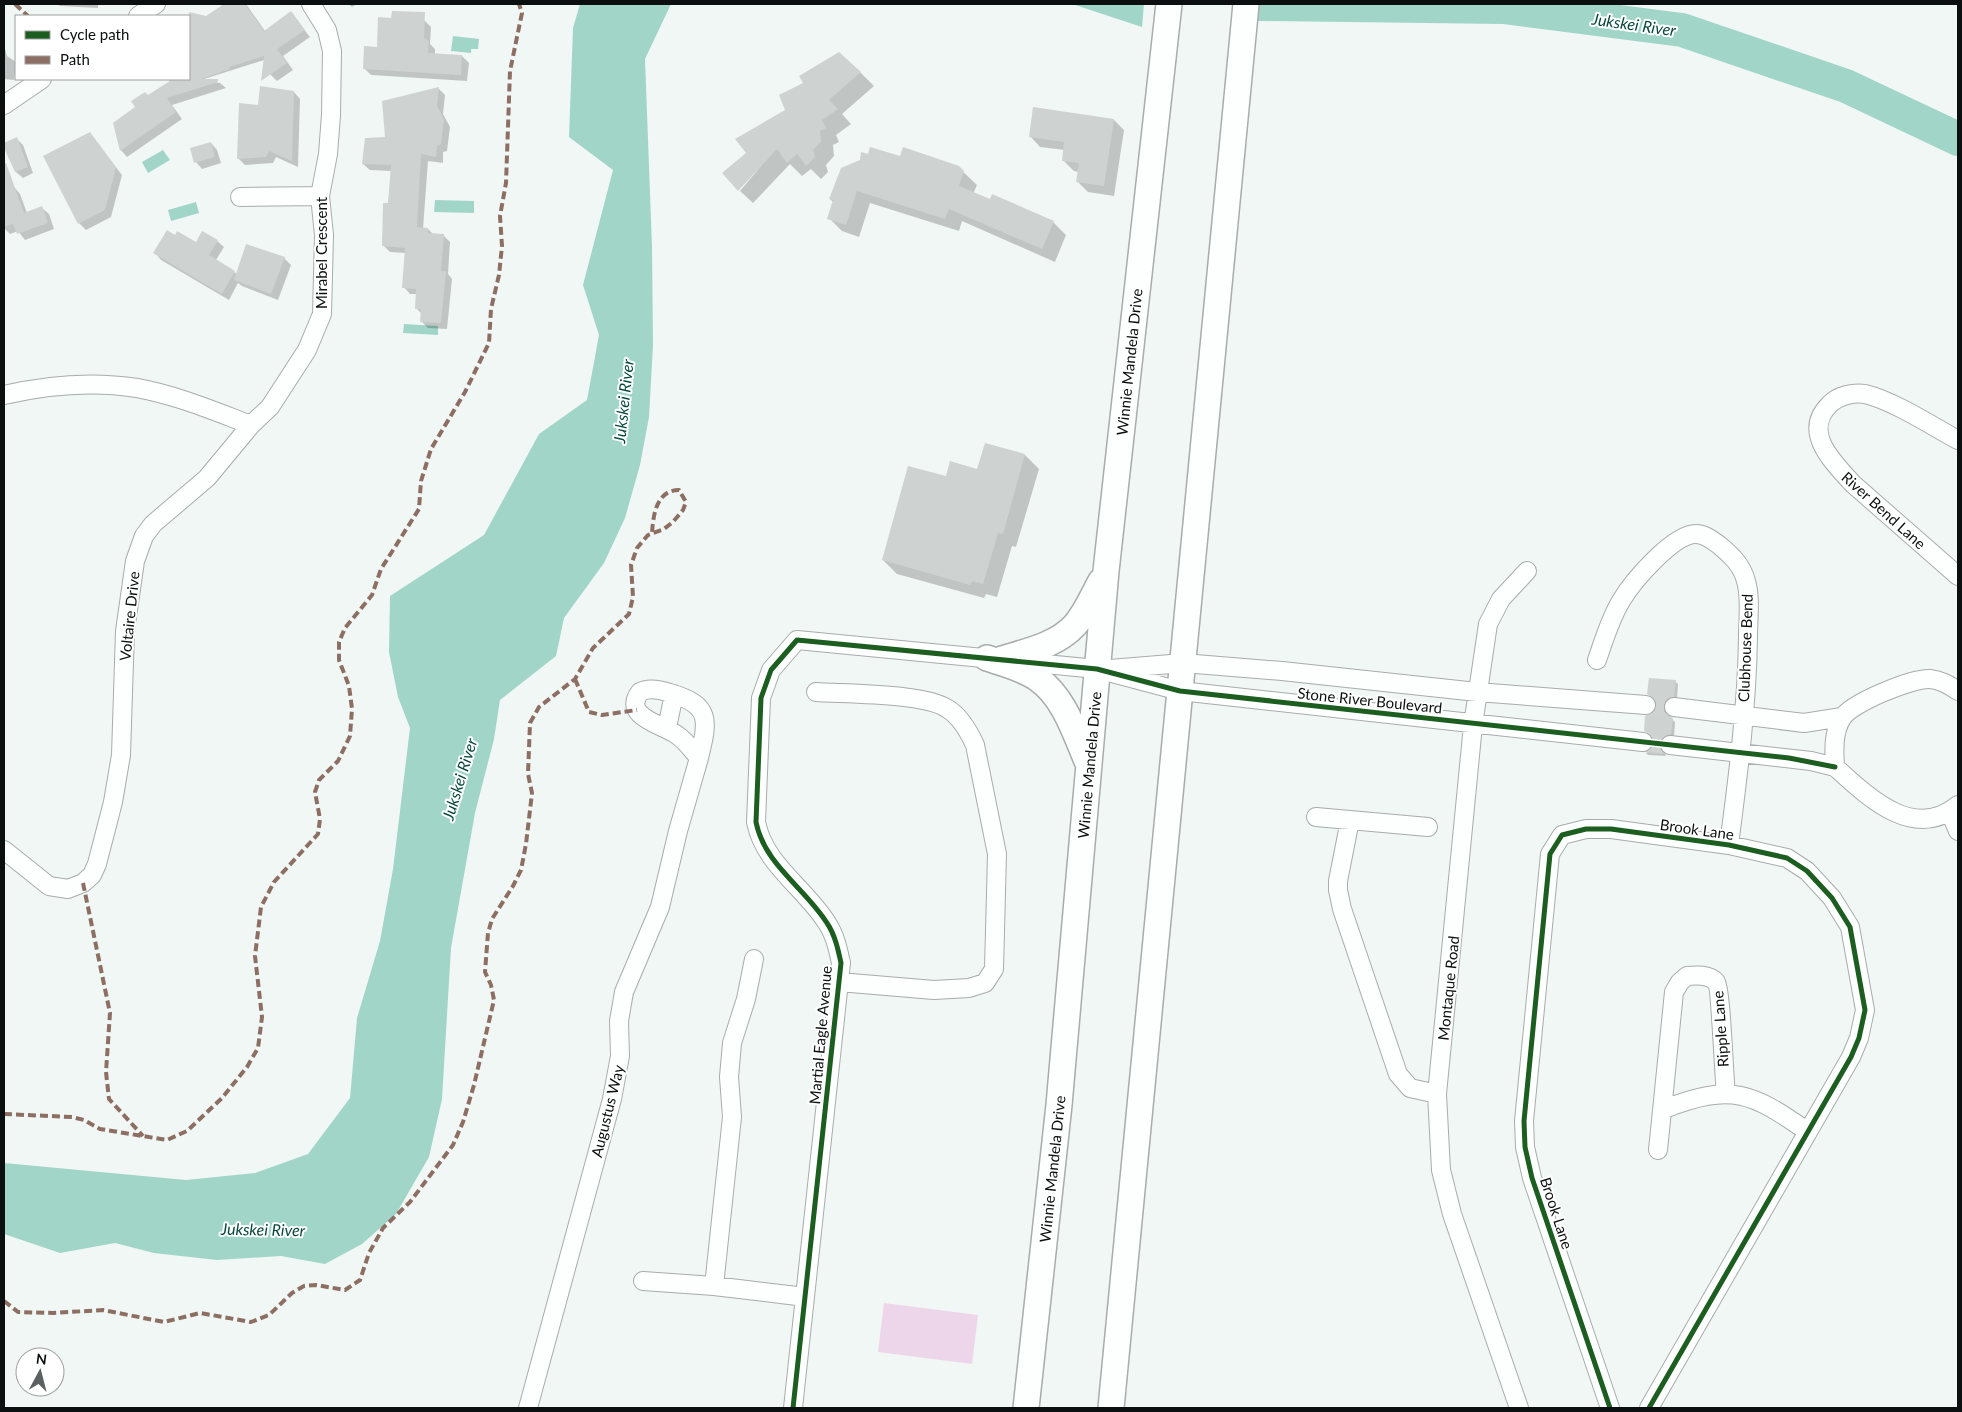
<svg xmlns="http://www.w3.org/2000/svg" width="1962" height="1412" font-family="Lato,sans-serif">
	<rect width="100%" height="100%" fill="#f1f7f5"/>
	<path fill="#edd6e9" d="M884,1303L978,1315L972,1364L878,1352Z"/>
	<path fill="#a1d5c8" d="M580,4H671L645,59L652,247L653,345L649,417L640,465L625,518L604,563L564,618L556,656L500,700L494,739L475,813L451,948L442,1099L429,1157L396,1214L362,1244L325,1264L281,1256L217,1260L154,1253L115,1243L60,1253L4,1234V1163L186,1180L255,1173L308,1154L350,1098L357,1018L380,941L393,869L410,728L398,697L389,652L390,596L484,535L539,434L587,400L599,335L583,285L613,170L569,137L573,28Z
		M1072,4H1144L1142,27Z
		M453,36L479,39L478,49H471V53L451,51Z
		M163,150L170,160L148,173L142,162Z
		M435,200L474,201V213L434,212Z
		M196,202L199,213L171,221L168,210Z
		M404,324L438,326V335L403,333Z"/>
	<path fill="#0003" d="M57,4H98V8L60,6Z
		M226,4H246L265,31L291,13L310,37L283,56L293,70L277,81L270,74L264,60L201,80L220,83L226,88L172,105L182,119L127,157L121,150L137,108L148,97L170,82L169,79H189V17L195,14L206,18Z
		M348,4H357L352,7Z
		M424,20L431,27L430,44L435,49V54L462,56L469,63L467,81L371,75L364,68L378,48Z
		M4,45L7,56L16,62L14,80L4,79Z
		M860,72L874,86L842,114L851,124L836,135L839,142L833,145L834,156L826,165L828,172L821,179L811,169L802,176L790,164L753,203L740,191L761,166L724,173Z
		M438,88L445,95L443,114L450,127L447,151L443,152V163L428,161L423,229H428L434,235L444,236L450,242L448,274L452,279L447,329L428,328L421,321L422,314L416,308L417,294H410L404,287L406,253L390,252L383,245L392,171L370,170L363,164L386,138Z
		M294,92L300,99L298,167L276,157L273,163L245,165L238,158L259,106Z
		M1114,120L1124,130L1114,196L1088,192L1078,182L1079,172L1074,171L1063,160L1065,150L1040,147L1030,136Z
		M89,133L122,175L111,217L86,230L79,223Z
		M16,138L23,145L33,173L23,178L16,172L4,145Z
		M211,143L217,150L221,163L202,169L196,162Z
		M901,157L958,167L977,185L973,194L1053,222L1066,235L1055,262L962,221L959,231L870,203L859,237L842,231L829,218L834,203L830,199Z
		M14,187L20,194L27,213L42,208L49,214L54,229L25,240L18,231L10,234L4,228V207L6,206L4,191Z
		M217,241L224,247L216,260L237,274L284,258L291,265L278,300L242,286L238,283L229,300L161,260L155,253Z
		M1025,455L1039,469L1016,547L1012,546L997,597L986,594L984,598L897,574L883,560L947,478L978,471Z
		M1675,681L1678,684L1677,699L1666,709L1667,715L1675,722L1674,737L1662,747L1666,756L1648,755L1646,753L1652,750L1655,743L1652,735L1645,731L1658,705L1654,698L1648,694Z"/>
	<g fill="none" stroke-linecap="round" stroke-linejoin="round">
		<path stroke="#a1d5c8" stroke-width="34" d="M1260,4L1503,7L1682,30L1846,86L1958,139"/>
	</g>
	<path fill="#ced3d1" d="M224,4H245L264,31L291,11L305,30L277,49L287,63L261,81L264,56L229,67L230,69L201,79H218V82L167,98L176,112L120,151L113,123L135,107L131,101L145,92L148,95L173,79H189V12L206,16Z
		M392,11L425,12L424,38L429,41L428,53L462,55L461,75L363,69L364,46L377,47L378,17L391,18Z
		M839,52L861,72L829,100L838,109L822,120L826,128L820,131L821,142L813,150L815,157L806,166L797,154L787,163L777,149L738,191L722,173L746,153L735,139L785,110L779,95L803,83L799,76Z
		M260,86L294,91L292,161L269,151L266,157L237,159L239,103L258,105Z
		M439,87L437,106L444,119L441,144L437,146L436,157L421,154L417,227L428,228V233L444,234L441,271H446L441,323L420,322L421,309H415L416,289L402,288L405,248L382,246L383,203H388L391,165L362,164L365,138L385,137L382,101Z
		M1033,107L1114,119L1104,186L1076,182L1079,163L1062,161L1064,142L1029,137Z
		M90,132L116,167L105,210L78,224L43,156Z
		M17,137L28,167L15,172L4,148V143Z
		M211,142L215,157L194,163L190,148Z
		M870,147L900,156L903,147L959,166L964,171L959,186L990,199L992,194L1054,221L1042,249L949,209L945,219L857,191L846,225L827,219L833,200L829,199L841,168L860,160L861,152L868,154Z
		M4,163H6L24,213L42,206L48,223L17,234L13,224L4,227Z
		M167,230L175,235L177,231L196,242L202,231L218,240L209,255L235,271L222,294L153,253Z
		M246,244L285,257L271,294L234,280Z
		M985,443L1025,454L1003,534L998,533L983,584L972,581L970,585L882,560L908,466L946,476L950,461L977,469Z
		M1649,678L1676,680L1674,697L1666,700L1664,705V712L1673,718L1671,734L1665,736L1660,743L1661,750L1665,754L1644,752L1651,749L1654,743L1650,734L1644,731L1645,716L1654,711L1657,705L1652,697L1647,694Z"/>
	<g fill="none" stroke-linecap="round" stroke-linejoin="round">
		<path stroke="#cfd4d2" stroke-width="18" stroke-dasharray="18 9" stroke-linecap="butt" d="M1646,705L1674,707
			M1643,742L1670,745"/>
		<g stroke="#a8acab" stroke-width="20">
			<path id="street" d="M138,16L156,4
				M4,105L42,79
				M240,197L320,196
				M4,395C47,385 93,381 137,388C176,395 214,411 251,425
				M1958,440C1932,426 1894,401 1865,394C1853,392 1838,396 1830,404C1801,432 1833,462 1853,484L1958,576
				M1597,660C1604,640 1610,619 1621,601C1632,582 1673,534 1696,534C1705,534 1712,540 1719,545C1731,555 1742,565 1746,581C1751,598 1748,619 1748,637C1747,707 1738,776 1729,845
				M1110,669L1183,663L1282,671L1477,692L1646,705
				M1958,691C1949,685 1941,680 1930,679C1912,678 1851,703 1842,718C1833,732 1834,751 1835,767C1868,797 1914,842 1958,805
				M816,692C847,694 925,693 948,709C961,717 969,732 975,745L997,854L994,969L985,983L969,988L934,990L839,982
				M1674,707L1804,723L1842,717
				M667,728L674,694
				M1670,745L1811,761L1835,767
				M1950,812L1958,831
				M1316,817L1428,827
				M1350,820L1338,881V890L1342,909L1398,1074L1410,1088L1437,1094
				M4,850L49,886L68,889L83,883L92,875L97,864L113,802L121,755L125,631L135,561L144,536L153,524L207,478L251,425L270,407L307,350L322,314L324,235L320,196L328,154L331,115L332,51L327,30L311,4
				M1664,1109C1732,1083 1751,1092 1808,1132
				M1658,1150L1674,992L1680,982L1687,976C1697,975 1709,974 1716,982C1721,988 1724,1079 1726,1094
				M643,1281L714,1286L805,1297
				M714,1286L732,1117L729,1077L732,1043L746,999L754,959
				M528,1408L612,1099L620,1056L619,1021L624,992L660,907L678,831L699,758C692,750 686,741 677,735C664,725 621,717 640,692C649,687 661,690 670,693C712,705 708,721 699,758
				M793,1408L841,963C838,949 835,935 827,923C805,888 764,864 756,822L761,698L771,670L797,640L1097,669L1180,691L1643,742
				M1519,1408L1452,1214L1441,1170L1437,1094L1473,725L1488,624L1501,599L1527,571
				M1610,1408L1532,1178L1525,1147L1524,1121L1550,854L1562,835L1586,829H1611L1729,845L1787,858L1807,871L1832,898L1850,927L1865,1010L1859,1038L1851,1057L1649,1408"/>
		</g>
		<g stroke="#a8acab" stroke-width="28">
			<path id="secondary" d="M987,658C1004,664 1023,668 1038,679C1064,697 1075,733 1087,761
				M1002,659C1028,651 1057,645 1075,625C1086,613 1093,595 1101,581
				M1026,1408L1059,1105L1106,571L1169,4
				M1111,1408L1246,4"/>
		</g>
		<use href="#street" stroke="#fdfefe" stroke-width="18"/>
		<use href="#secondary" stroke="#fdfefe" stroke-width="25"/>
		<path stroke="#8d6e63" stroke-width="4" stroke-dasharray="8 4" stroke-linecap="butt" d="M15,4L28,16
			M575,679L589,712L602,715L637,710
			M83,883L110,1013L106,1072L109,1099L143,1136
			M4,1114L72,1117L84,1120L100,1129L167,1140L187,1131L222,1098L247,1067L258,1048L262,1017L255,956L261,907L274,882L318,834L320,819L315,792L319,780L338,761L350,736L352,709L349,686L339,660V642L345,628L372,595L381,569L419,509L421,481L431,449L465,392L489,343L491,309L499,275L502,246L500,216L506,183L510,71L522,13L519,4
			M4,1301L18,1312L53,1313L103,1310L164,1322L200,1313L251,1322L269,1315L292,1293L304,1286L316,1285L345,1290L360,1280L369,1253L383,1228L410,1202L453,1145L463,1122L474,1085L494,1000L491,985L485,972L488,933L492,919L513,886L521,870L526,844L532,793L528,774L530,723L539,707L575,679L593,648L629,614L633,597L631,565L637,548L648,535L664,529L673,522L683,510L686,502L679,490C656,490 653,516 652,534"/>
		<g stroke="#fff" stroke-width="8">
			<path id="cycleway" d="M793,1408L841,963C838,949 835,935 827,923C805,888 764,864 756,822L761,698L771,670L797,640L1097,669L1180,691L1789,758L1835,767
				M1610,1408L1532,1178L1525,1147L1524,1121L1550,854L1562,835L1586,829H1611L1729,845L1787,858L1807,871L1832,898L1850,927L1865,1010L1859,1038L1851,1057L1649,1408"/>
		</g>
		<use href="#cycleway" stroke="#1b5e20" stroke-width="5"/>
	</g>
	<g text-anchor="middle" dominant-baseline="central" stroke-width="4" stroke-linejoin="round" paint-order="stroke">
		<g font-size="15" fill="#0c0f0f" stroke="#fff">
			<text transform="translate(321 253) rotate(-90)">Mirabel Crescent</text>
			<text transform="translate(1129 362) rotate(-84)">Winnie Mandela Drive</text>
			<text transform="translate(1884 510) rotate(42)">River Bend Lane</text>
			<text transform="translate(129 616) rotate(-84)">Voltaire Drive</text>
			<text transform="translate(1745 648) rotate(-88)">Clubhouse Bend</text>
			<text transform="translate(1370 700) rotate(6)">Stone River Boulevard</text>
			<text transform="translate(1089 765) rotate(-85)">Winnie Mandela Drive</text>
			<text transform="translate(1697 829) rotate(8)">Brook Lane</text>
			<text transform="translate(1448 988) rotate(-84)">Montaque Road</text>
			<text transform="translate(1720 1029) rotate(-94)">Ripple Lane</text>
			<text transform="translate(820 1035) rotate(-85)">Martial Eagle Avenue</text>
			<text transform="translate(607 1111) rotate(-76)">Augustus Way</text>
			<text transform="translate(1052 1169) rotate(-84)">Winnie Mandela Drive</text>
			<text transform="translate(1557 1213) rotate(72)">Brook Lane</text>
		</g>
		<g font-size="16" font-style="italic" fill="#07483d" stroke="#fff">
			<text transform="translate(1634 24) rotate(8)">Jukskei River</text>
			<text transform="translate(623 401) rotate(-84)">Jukskei River</text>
			<text transform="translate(459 779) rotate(-73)">Jukskei River</text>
			<text transform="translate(263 1229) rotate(1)">Jukskei River</text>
		</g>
	</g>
	<rect width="1962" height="1412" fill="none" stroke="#0c0f0f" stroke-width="10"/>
	<rect x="15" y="15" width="175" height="65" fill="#ffffff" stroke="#9e9f9f"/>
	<rect x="25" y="31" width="25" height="8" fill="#1b5e20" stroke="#9e9f9f"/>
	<text x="60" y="40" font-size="15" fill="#0c0f0f">Cycle path</text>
	<rect x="25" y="56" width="25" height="8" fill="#8d6e63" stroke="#9e9f9f"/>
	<text x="60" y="65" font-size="15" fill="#0c0f0f">Path</text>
	<g transform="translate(40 1372) rotate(7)"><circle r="24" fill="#ffffff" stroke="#9e9f9f"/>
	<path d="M0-4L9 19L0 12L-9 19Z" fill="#5c6060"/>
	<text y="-8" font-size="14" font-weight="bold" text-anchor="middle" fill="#0c0f0f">N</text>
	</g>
</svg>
